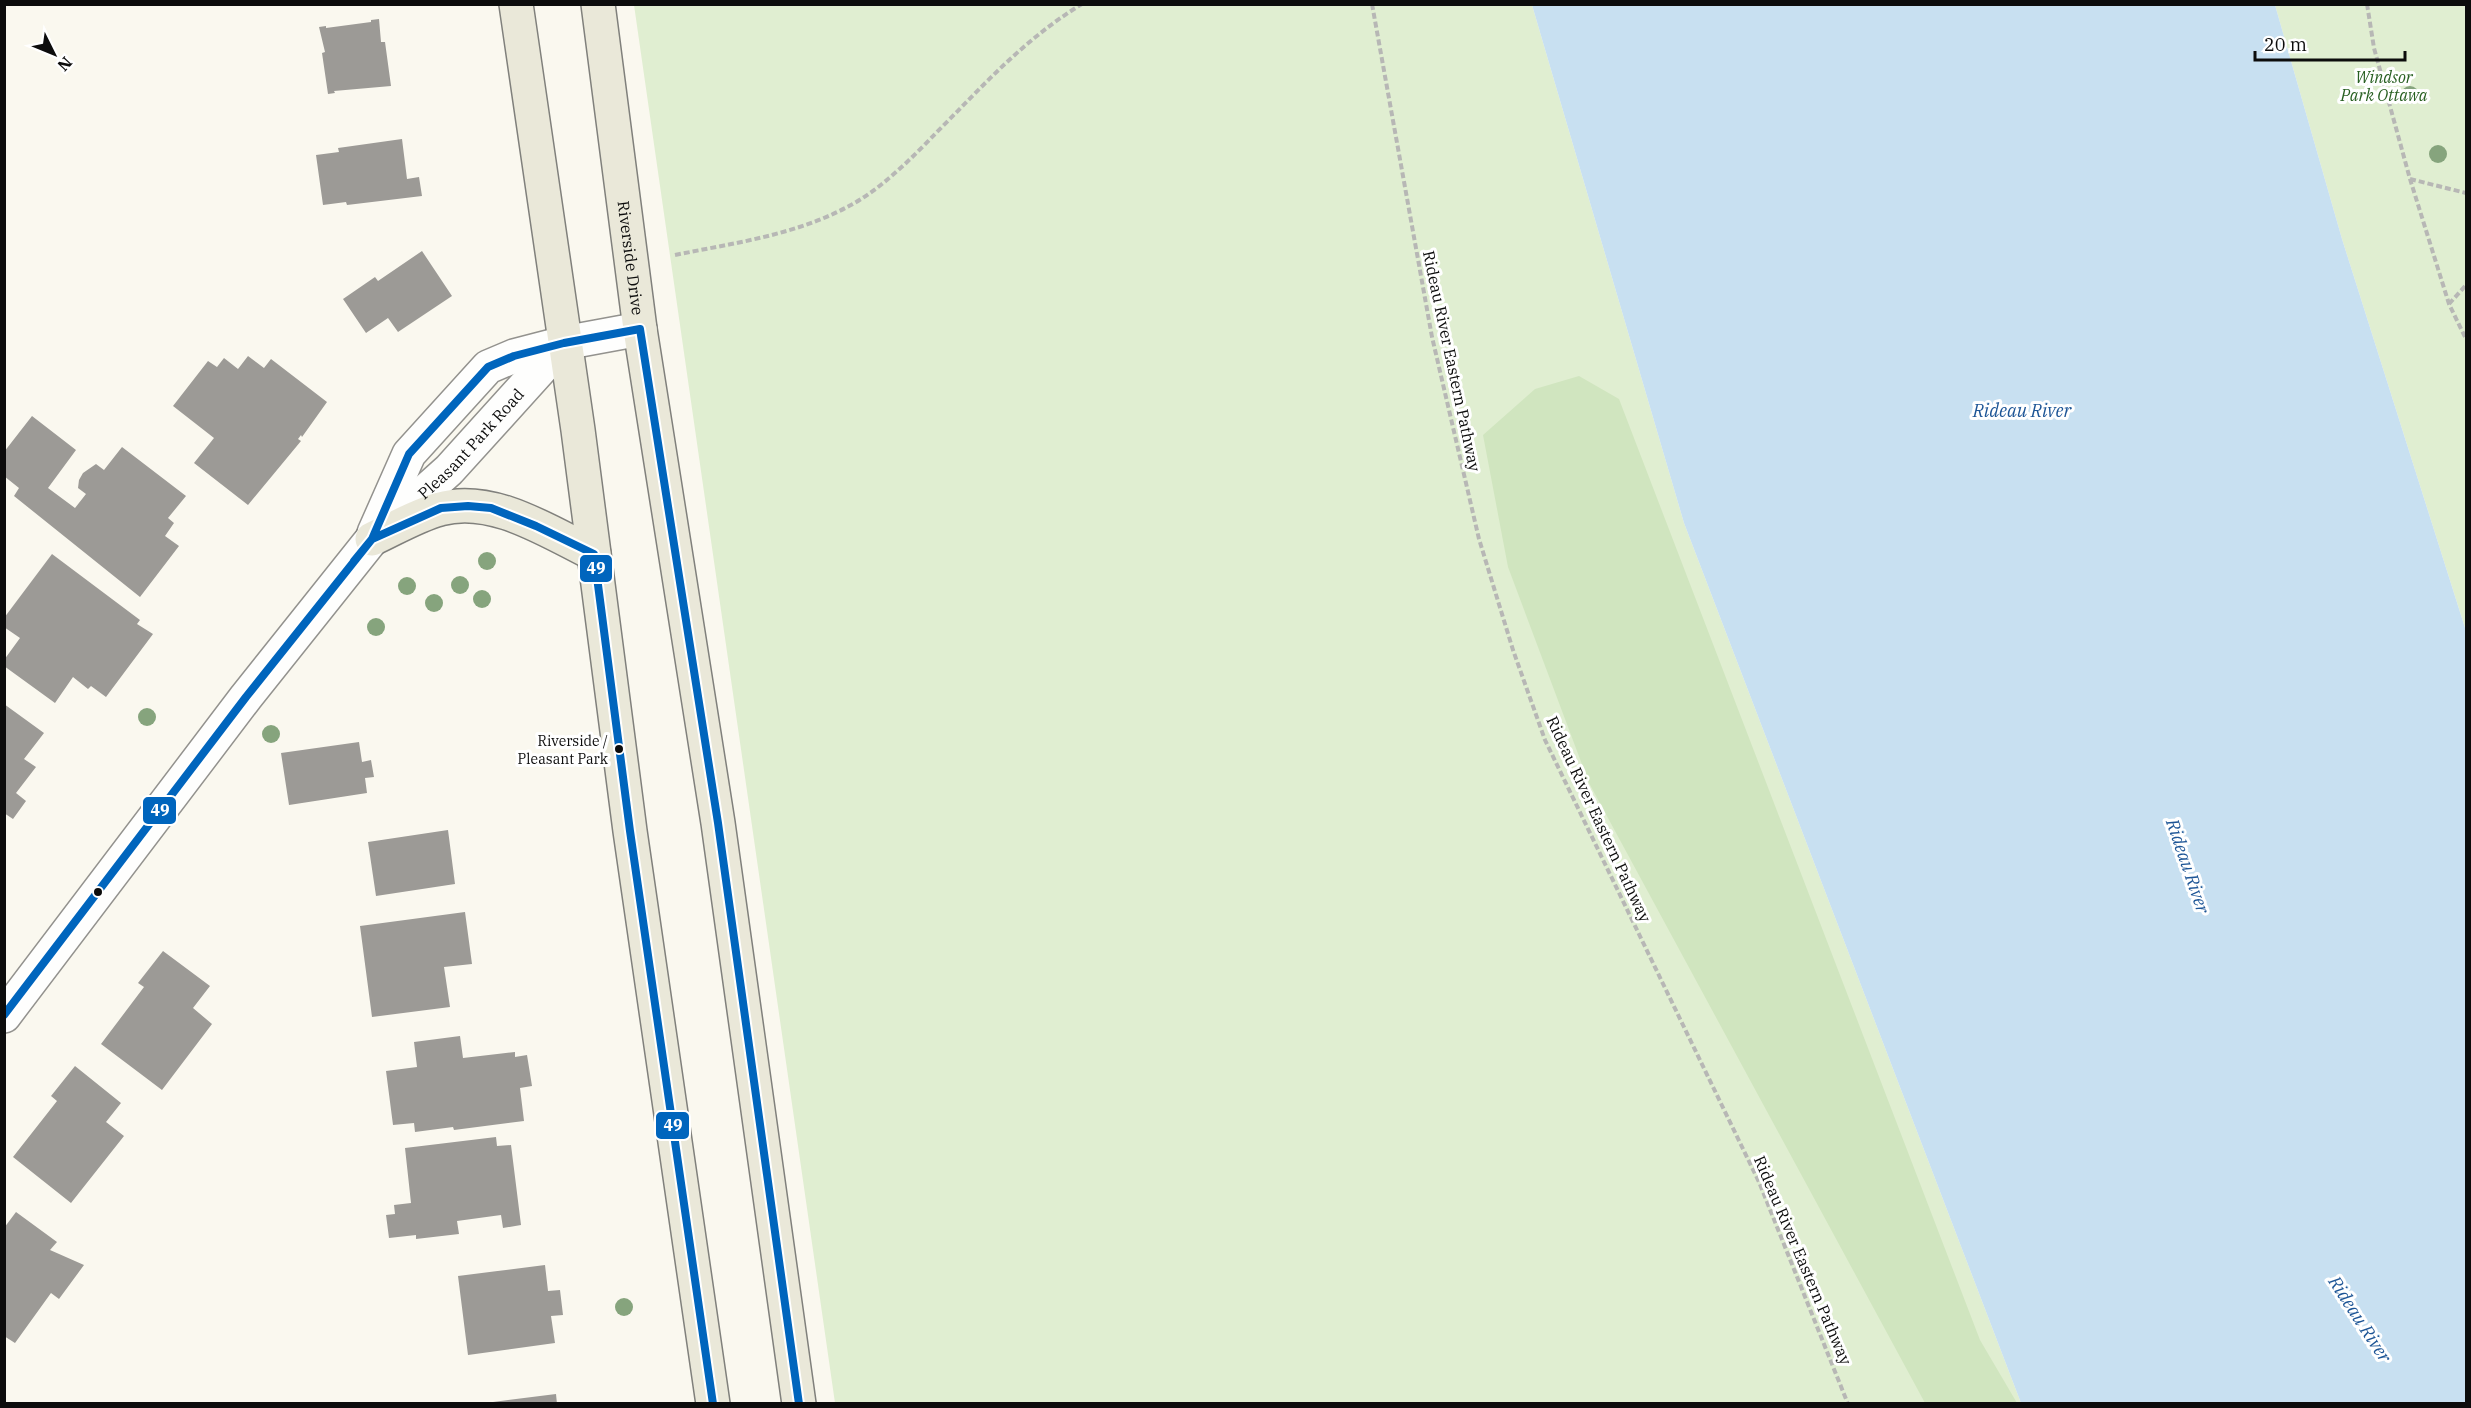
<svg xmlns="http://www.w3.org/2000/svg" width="2471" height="1408" font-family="'IBM Plex Serif',serif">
	<rect width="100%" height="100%" fill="#faf8ef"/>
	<path fill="#e0eed1" d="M634,5H1532L1684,523L2021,1403H835Z
		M2275,5H2466V631L2342,239Z"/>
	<path fill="#d0e5bf" d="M1579,376L1619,399L1980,1340L2017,1403H1925L1589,783L1508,567L1483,435L1535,389Z"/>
	<path fill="#c8e0f1" d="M1532,5H2275L2342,239L2466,631V1403H2021L1684,523Z"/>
	<path fill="#9c9a96" d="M379,19L381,42H385L391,86L334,91L335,93L328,94L322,53L325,52L319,27L326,26V28L371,22V20Z
		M402,139L407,179L419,177L422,196L347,205L346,202L323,205L316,155L339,152L338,148Z
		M422,251L452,296L398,332L388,318L366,333L343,299L375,277L378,281Z
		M248,356L264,368L271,359L327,402L302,437L301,435L298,439L301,441L248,505L194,463L214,438L173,406L208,361L217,367L224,358L238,369Z
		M32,416L76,450L48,488L75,508L86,494L78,488L79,480L83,473L96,464L104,470L122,447L186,496L168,518L174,523L165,536L179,546L140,597L14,496L19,488L4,476V452Z
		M52,554L140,620L137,624L153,634L106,697L91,686L88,689L73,677L55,703L4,666V660L20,638L4,627V618Z
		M4,704L44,733L24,759L36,767L16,793L26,801L13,819L4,813Z
		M359,742L362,762L371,760L374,777L365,778L367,793L289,805L281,753Z
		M448,830L455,884L376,896L368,842Z
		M465,912L472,964L444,967L450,1007L372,1017L360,926Z
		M163,951L210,986L193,1008L212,1024L162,1090L101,1044L144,987L138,983Z
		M460,1036L463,1058L515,1052V1057L527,1055L532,1086L520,1088L524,1121L454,1130L453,1127L415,1132L414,1123L393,1125L386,1071L417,1067L414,1042Z
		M75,1066L121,1103L106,1122L124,1136L71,1203L13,1157L57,1101L51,1096Z
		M496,1137L497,1146L511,1145L521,1225L503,1228L501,1215L457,1221L459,1234L416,1239V1235L389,1238L386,1215L395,1214L394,1205L411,1203L405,1148Z
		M16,1212L57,1242L50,1250L84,1265L59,1299L51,1293L15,1343L4,1336V1228Z
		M545,1265L548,1291L560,1290L563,1315L551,1316L555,1343L468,1355L458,1276Z
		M556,1394L557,1404H493V1402Z"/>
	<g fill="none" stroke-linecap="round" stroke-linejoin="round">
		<g stroke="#93928e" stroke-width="36">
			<g id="minor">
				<path d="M374,533L409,454L488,367L514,356L564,343L640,329"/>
				<path id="s1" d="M4,1016L246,697L372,539L449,470L564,343"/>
			</g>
		</g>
		<g stroke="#80807c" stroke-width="36">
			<g id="major">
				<path d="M516,4L578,430L630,831L713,1404"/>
				<path id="s2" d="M598,4L640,329L718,823L799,1404"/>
				<path d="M372,539C394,529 417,515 440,509C492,494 549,532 594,554"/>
			</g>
		</g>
		<path stroke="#b7b7b5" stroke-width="4" stroke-dasharray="6 3" stroke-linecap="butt" d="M1372,4L1432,337L1479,539L1513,650L1545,740L1759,1182L1848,1404
			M2367,4L2374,48L2410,179L2449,304L2466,339
			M2410,179L2466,193
			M675,255C734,243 796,235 849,206C880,190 912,158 936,133C984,85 1023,40 1082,4
			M2449,304L2466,285"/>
		<use href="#minor" stroke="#fefefd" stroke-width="33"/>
		<use href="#major" stroke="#eae8d9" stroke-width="33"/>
		<g stroke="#fff" stroke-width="12">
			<path id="bus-1" d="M354,561L372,539L441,508L468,506L491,508L536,526L594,554L630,831L713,1404
				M4,1015L246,697L372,539L409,454L488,367L514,356L564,343L640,329L718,823L799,1404"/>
		</g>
		<use href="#bus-1" stroke="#0065bd" stroke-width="8"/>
	</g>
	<g fill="#86a47d">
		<circle cx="2410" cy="95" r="9"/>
		<circle cx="2438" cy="154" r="9"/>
		<circle cx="487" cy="561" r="9"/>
		<circle cx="460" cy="585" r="9"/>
		<circle cx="407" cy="586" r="9"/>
		<circle cx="482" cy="599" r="9"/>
		<circle cx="434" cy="603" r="9"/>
		<circle cx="376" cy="627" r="9"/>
		<circle cx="147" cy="717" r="9"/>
		<circle cx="271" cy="734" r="9"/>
		<circle cx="624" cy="1307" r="9"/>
	</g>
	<g fill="#0c0c0c" stroke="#fff" stroke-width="2">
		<circle cx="619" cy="749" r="5"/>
		<circle cx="98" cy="892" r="5"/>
	</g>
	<g text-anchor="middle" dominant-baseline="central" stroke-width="6" stroke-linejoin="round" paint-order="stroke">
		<g font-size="14" fill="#0c0c0c" stroke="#fff" text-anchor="end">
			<text x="608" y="741">Riverside /<tspan x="608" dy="18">Pleasant Park</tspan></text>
		</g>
		<g font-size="16" font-style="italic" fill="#275f20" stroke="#fff">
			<text x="2384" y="77">Windsor<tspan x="2384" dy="18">Park Ottawa</tspan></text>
		</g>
		<g font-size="16" fill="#0c0c0c" stroke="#fff">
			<text stroke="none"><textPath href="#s2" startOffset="256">Riverside Drive</textPath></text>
			<text transform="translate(1452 361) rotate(78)">Rideau River Eastern Pathway</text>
			<text stroke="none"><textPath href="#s1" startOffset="740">Pleasant Park Road</textPath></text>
			<text transform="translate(1599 819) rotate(65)">Rideau River Eastern Pathway</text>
			<text transform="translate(1803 1260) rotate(67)">Rideau River Eastern Pathway</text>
		</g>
		<g font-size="18" font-style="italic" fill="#1d5596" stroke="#fff">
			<text x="2022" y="410">Rideau River</text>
			<text transform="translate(2188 866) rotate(71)">Rideau River</text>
			<text transform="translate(2360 1319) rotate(57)">Rideau River</text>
		</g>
	</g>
	<g stroke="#fff" stroke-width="2">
		<rect x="579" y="554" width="34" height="29" rx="6" fill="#0065bd"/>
		<rect x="142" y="796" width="35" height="29" rx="6" fill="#0065bd"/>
		<rect x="655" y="1111" width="35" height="29" rx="6" fill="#0065bd"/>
	</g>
	<g font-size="16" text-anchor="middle" font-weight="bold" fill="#fff">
		<text x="596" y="574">49</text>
		<text x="160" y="816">49</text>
		<text x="673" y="1131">49</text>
	</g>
	<rect width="2471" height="1408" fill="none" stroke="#0c0c0c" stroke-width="12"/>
	<g transform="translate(54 54) rotate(133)" stroke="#ffffff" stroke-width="4.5" paint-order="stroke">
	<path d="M0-4.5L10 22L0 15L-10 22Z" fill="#0c0c0c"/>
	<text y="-9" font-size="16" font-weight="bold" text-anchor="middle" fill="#0c0c0c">N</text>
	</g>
	<path d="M2255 51v9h150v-9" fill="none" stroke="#0c0c0c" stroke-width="3"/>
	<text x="2264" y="51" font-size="18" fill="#0c0c0c" stroke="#ffffff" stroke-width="4.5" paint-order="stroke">20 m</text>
</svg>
